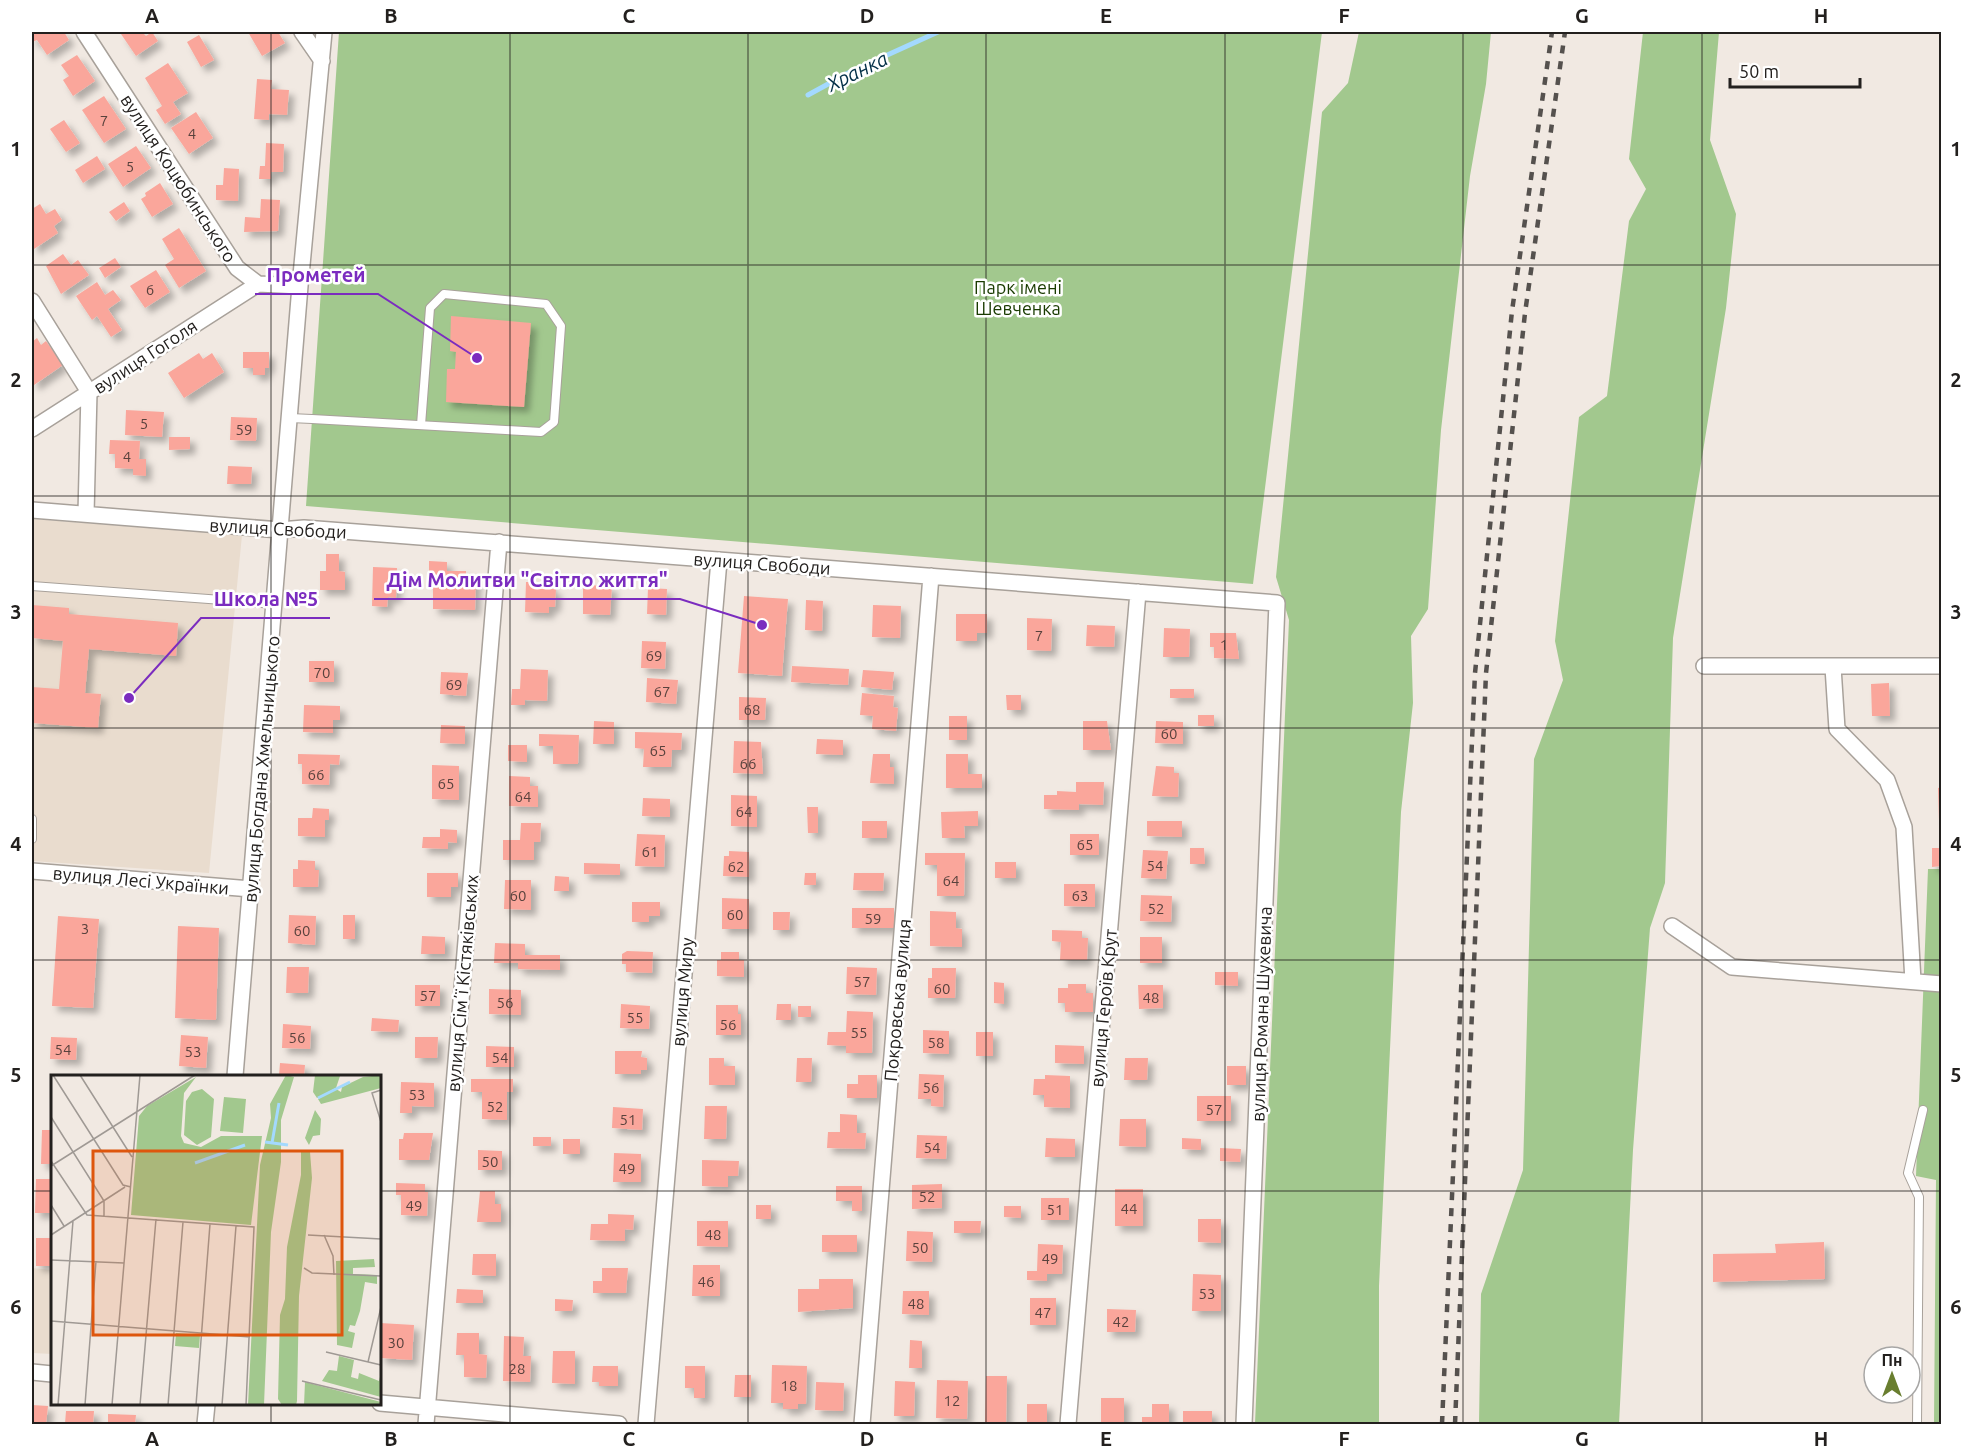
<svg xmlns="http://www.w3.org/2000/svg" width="1973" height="1456" font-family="Ubuntu,sans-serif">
	<defs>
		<filter id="shadow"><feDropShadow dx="5.5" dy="5.5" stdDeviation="3" flood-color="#0004"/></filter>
	</defs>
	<rect width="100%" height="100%" fill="#f1e9e2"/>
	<path fill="#e9dcce" d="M32,519L242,535L209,873L32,861Z
		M32,1268L52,1270V1354L32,1353Z"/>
	<path fill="#a2c88e" d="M339,32H1322L1253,584L306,506Z
		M1359,32H1491L1486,84L1470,176L1441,430L1428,609L1411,636L1413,703L1401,812L1379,1286V1424H1255L1289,620L1276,577L1322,112L1348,83Z
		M1643,32H1719L1710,140L1736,214L1726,308L1673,638L1665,883L1650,928L1633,1150L1619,1424H1479L1481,1294L1523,1170L1534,759L1563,680L1555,641L1579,417L1607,396L1629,221L1646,189L1629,159Z
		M1928,869H1941V1424H1934L1936,1180L1916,1176Z"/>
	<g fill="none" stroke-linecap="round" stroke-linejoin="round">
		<path stroke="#a3d9fe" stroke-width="5" d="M808,95L852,71L938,32"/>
	</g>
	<path fill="#faa69b" filter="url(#shadow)" d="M32,32H64L69,40L47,55L37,40L32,42Z
		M125,32H142L146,36L152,32L158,41L136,56L121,34Z
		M248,32H278L285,43L262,56Z
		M199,35L214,60L201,67L187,42Z
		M77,55L95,81L73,96L63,80L69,76L61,65Z
		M168,63L188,93L173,102L181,114L165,124L156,110L162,106L145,78Z
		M257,79L272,80L271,89L289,90L287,115L269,114V120L254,119Z
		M104,96L126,129L104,143L82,110Z
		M196,112L213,138L189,154L171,128Z
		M64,120L80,143L66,152L50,129Z
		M266,143L284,144L283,172H271V179H259L260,166H265Z
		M136,146L151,168L123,187L108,164Z
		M97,156L105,169L83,183L75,170Z
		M224,168L239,169L238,201L216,200V185H223Z
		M160,183L173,204L152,217L141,199L146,196L145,193Z
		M261,199L280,200L278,231L244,232L245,217L260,218Z
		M124,202L130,211L116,221L109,212Z
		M40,204L46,214L55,209L62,220L54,226L58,233L34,249L32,245V209Z
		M179,228L206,271L179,288L165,265L174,259L162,239Z
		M63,254L71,265L78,260L89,275L61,294L46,266Z
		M115,258L121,267L105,278L99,268Z
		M156,270L170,292L145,308L130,286Z
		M97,282L105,295L113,290L121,300L108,309L122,330L111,337L97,316L92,320L76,296Z
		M451,316L531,323L524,407L446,402L447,369H455L456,352L450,351Z
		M37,338L41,345L46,341L63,365L34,385L32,382V342Z
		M243,352H269V368H265V375H253V368H243Z
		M199,353L203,359L212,353L224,372L184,398L168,373Z
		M126,410L164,412L162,437L125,435Z
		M231,417L257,418L256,441L230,440Z
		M169,437H190V449L169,450Z
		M110,440L140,441L139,459H146V476L133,475V469L115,468V454H109Z
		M228,466L252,467L251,484H227Z
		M326,554H339V571L345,572V590H320V571H326Z
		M429,561L447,562V571H466V576H476L475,610L433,609V583H429Z
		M373,567L397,568L396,598L388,597L387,607L372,606Z
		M526,582H550V589H556L555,607H549V613L525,612Z
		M583,585L612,586L610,615L583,614Z
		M648,588L667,589L666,615L647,614Z
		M744,596L788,599L782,676L738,673Z
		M806,600L823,601L822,631L805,630Z
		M32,605L69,608V614L178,623L176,656L89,649L85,693L101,694L98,728L32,723V687L59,689L63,641L32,638Z
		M873,605L901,606L900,638L872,637Z
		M956,614H987V633H977V641H956Z
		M1027,618L1052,619L1051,651L1027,650Z
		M1087,625L1115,626L1114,647L1086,646Z
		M1164,628L1190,629L1189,657H1163Z
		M1210,633H1236L1239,659L1214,658V647H1210Z
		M642,641L666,642L665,669L641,668Z
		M309,661H334V682H309Z
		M792,666L849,669L848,685L791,682Z
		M521,669L548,670L547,701L525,700V705H511L512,689H520Z
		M863,670L894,672L892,690L861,687Z
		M441,672L468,673L466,696L440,694Z
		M647,678L678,680L676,704L646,702Z
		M1889,683L1890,716H1872L1871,684Z
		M1170,689H1194V698H1170Z
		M862,693L894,696L893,707L898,708L896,731L872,729L873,716L860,715Z
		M1006,695H1021V710H1007Z
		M739,697L766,698L765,720H739Z
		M304,705L340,706V720H333V733L303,732Z
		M1198,715H1214V726H1198Z
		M949,716H967V740H949Z
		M594,721L614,722V744H593Z
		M1083,721H1107L1111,750H1083Z
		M1156,721L1183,722V744L1155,743Z
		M441,725L465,726V744L440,743Z
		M635,732L682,733L681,750H672L671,767H643L644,749L635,748Z
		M539,734L579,735L578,764H553V746H539Z
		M817,739L843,740V755L816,754Z
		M734,741L761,742L763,774L733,773Z
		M508,745H527V762L508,761Z
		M298,754L340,755L339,765L330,764L329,785L302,784V764H298Z
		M873,754H890V767H894V784L870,783Z
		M946,754H968V774H982V788H946Z
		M432,765L459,766V800L432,799Z
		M1156,766L1174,767V773H1179L1178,797L1152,796Z
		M509,776L530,777V786H538V807L509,806Z
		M1076,782H1104L1103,805L1079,804V810L1044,809V795H1057V791L1076,792Z
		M1942,787V821H1939L1938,788Z
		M731,795L757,796V827L731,826Z
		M643,798L670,799V817L642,816Z
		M807,807H818V833H808Z
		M313,808L329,809V820H325V837L298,836V818H312Z
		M978,811V826H964L965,838H942L941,812Z
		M862,821H887V838H862Z
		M1147,821H1182V837L1147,836Z
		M521,823H541L540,842H534V860H503V840H520Z
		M440,829L457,830V843L448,842V849L422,848L423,837H440Z
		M637,834L665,835L664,867L635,866Z
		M1070,834H1099V855H1070Z
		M1190,848H1204L1205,864H1190Z
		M1932,848H1942V866L1932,867Z
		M1143,850L1168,851L1166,879L1141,878Z
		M729,851L749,852V877L723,876L724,856H729Z
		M925,853H965L964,896H937V865H925Z
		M298,860L315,861V870H319L318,887H293V869H298Z
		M995,862H1016V878H995Z
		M584,863L620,864V875L584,874Z
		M427,873H458V887H451V897H427Z
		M805,873H816V885H804Z
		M854,873H884L883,891L853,890Z
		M555,876L569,877V891H554Z
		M505,880H531V910L504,909Z
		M1064,884H1095V907L1064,906Z
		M1141,895L1172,896L1171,922L1140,921Z
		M722,898L749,899V929H722Z
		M632,902H660V916H649V922H632Z
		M852,908H894V928H852Z
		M930,911L956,912V928L962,929V947L930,946Z
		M773,912H790L789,930H773Z
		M289,915L316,916L315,945L288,943Z
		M343,915H355V939H343Z
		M58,916L99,919L93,1008L52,1006Z
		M178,926L219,928L216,1020L175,1018Z
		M1052,930L1082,931V938H1088L1087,960H1060L1061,942L1052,941Z
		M422,936L445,937V954H421Z
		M1140,937H1162V963H1140Z
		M495,943L525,944V955H560V970L518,969V963H494Z
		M627,951L653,952L652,973L626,972V964H622V954Z
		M721,952H739V960H744V977L717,976V960H721Z
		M287,967H309L308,993H286Z
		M847,967L877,968L876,995L846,994Z
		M932,968H956L955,998H928V978H932Z
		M1215,972H1238V986L1215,985Z
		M994,982L1004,983V1004L994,1003Z
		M1068,984H1086V993H1093V1012H1065V1003H1058V988H1068Z
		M415,985H440V1006H415Z
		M1138,985H1163V1008L1139,1009Z
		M489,989L521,990V1015L489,1014Z
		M621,1004L650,1006L649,1029L620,1028Z
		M777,1004H791V1020H776Z
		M716,1005H738V1014H741V1035H716Z
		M798,1006H811V1017H798Z
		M847,1011L873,1012L872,1053H846V1046L827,1045L828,1032H846Z
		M372,1018L399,1020L398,1032L371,1031Z
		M283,1024L311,1026L310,1049L282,1048Z
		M923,1030L949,1031V1054L923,1053Z
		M976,1032H993V1056H976Z
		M181,1035L208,1037L206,1068L179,1066Z
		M51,1037L77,1038L76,1060L50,1059Z
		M415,1037H438L437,1058H415Z
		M1055,1045L1084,1046V1064L1055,1063Z
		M486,1046L514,1047V1067H486Z
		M615,1051H642L641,1057L647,1058V1070H641V1074H615Z
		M709,1058H724V1066H735V1085H709Z
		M797,1058H812L811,1082H796Z
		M1125,1058H1148L1147,1080H1124Z
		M280,1063L305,1065L304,1076H279Z
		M1227,1066H1246V1085H1227Z
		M919,1074L944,1075L943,1107L931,1106V1099H918Z
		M858,1075H877V1098H847V1084H858Z
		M1045,1075L1070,1076V1108L1044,1107V1095H1033L1034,1079H1045Z
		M471,1079H513V1092H507V1120L482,1119V1092H471Z
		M401,1082L434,1083V1107L412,1106V1113H400Z
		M1197,1096H1231V1121H1197Z
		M705,1106H727L726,1139H704Z
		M613,1107L643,1109L642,1130L612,1128Z
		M840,1114L857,1115V1133H866L865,1149L827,1148L828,1132H840Z
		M1120,1119H1146V1147L1119,1146Z
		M42,1130H52V1164H41Z
		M404,1133H433L429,1160H399V1139H403Z
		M917,1135L947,1136L946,1159L916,1158Z
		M533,1137H551V1146H533Z
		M1046,1138L1075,1139V1157H1045Z
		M1182,1138L1201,1139V1150L1182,1149Z
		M563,1139H580V1154H563Z
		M1220,1148L1241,1149L1240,1162L1220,1161Z
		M478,1150L502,1151V1170H478Z
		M614,1153L641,1154V1182H613Z
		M702,1160L739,1161L738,1176H728V1187L702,1186Z
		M36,1179H52V1213H35Z
		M396,1183L425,1184V1192H428L427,1216L401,1215V1195H396Z
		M942,1184V1208L912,1209V1185Z
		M836,1186H862V1211H852V1201H836Z
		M1115,1189H1143V1226H1115Z
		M480,1191H495V1204H501V1222H477Z
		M1041,1198H1069V1220H1041Z
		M756,1205H771V1219H756Z
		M1004,1206H1021V1218L1004,1217Z
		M608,1214L634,1215L633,1230L625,1229V1241L590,1240L591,1224H608Z
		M1198,1219H1221V1243L1198,1242Z
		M697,1221H728V1247L697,1246Z
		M954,1221H981L980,1233H954Z
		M907,1231L933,1232L932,1262L906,1261Z
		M822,1235H857V1252H822Z
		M36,1238H52V1266H36Z
		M1824,1242L1825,1279L1713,1282V1254L1776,1253L1775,1244Z
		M1038,1244L1063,1245L1062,1274H1047V1281L1027,1280V1271H1037Z
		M473,1254H496V1276L472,1275Z
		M693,1265H720V1296H692Z
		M602,1268H628L626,1293H593V1281H602Z
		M1193,1274L1221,1275V1311H1192Z
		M819,1279H853V1308L798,1312V1289H819Z
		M457,1289L483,1290V1303H456Z
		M903,1291H929V1315L902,1314Z
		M1030,1298H1056V1325H1030Z
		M555,1299L573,1300L572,1311H555Z
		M1107,1309L1136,1310L1135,1332H1107Z
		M380,1323L414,1325L412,1360L380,1358Z
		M457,1333H479V1354L487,1355L486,1378L464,1377V1355H456Z
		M504,1336L524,1337L523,1356H531L530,1382L503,1381Z
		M910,1340L922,1341V1368H909Z
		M553,1351H575V1384L552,1383Z
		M772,1365L807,1366L806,1404H798V1409H783V1403H771Z
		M593,1366H618V1386H599V1382H592Z
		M685,1366H705V1398H694V1388H685Z
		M735,1375H751V1397H734Z
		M986,1376H1007L1006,1424L985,1423Z
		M937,1380L968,1381L967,1419L936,1418Z
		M895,1381L915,1382L914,1416H894Z
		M816,1382L844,1383L843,1411L815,1410Z
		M1101,1398H1124V1424H1101Z
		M1027,1404H1047V1424H1027Z
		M1152,1404H1169V1424H1142V1417H1152Z
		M32,1405L48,1406L46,1424H32Z
		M66,1411H94L93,1424H65Z
		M1183,1411H1212V1424H1183Z
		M108,1414L136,1415L135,1424H108Z"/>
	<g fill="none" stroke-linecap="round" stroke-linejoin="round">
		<g stroke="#a8a19a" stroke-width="10">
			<path id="service" d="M290,418L312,419L541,432L554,422L561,326L546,304L444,294L430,308L421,425
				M32,586L275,604
				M32,819V839
				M1917,1424L1919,1197L1908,1173L1923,1110"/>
		</g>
		<g stroke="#a8a19a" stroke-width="18">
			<path id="minor" d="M84,32L237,268L258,284L300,286
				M302,32L322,61
				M32,301L89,392L86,514
				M32,429L258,284
				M32,510L280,530L304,528L1277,603L1244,1424
				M1704,666H1942
				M1833,667L1837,729L1887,780L1904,827L1913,981
				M32,871L251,889
				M1672,926L1732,967L1942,984
				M235,1076L300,286L324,32
				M32,1372L52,1374
				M380,1403L619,1424
				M205,1424L207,1404
				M426,1424L499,542
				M646,1424L719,560
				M862,1424L931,576
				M1068,1424L1138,592"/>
		</g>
		<use href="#service" stroke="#fff" stroke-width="8"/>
		<use href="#minor" stroke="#fff" stroke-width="15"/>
		<path stroke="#55514e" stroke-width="4.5" stroke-dasharray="8 8" stroke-linecap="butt" d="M1442,1424L1475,673L1512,311L1552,32
			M1455,1424L1486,673L1525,313L1565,32"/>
	</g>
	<path fill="none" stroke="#23201e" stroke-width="1.5" stroke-opacity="0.55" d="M271,32V1076M510,32V1424M748,32V1424M986,32V1424M1225,32V1424M1463,32V1424M1702,32V1424M32,265H1942M32,496H1942M32,728H1942M32,960H1942M32,1191H52M380,1191H1942M271,1404V1424"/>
	<g text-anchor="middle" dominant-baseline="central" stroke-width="5" stroke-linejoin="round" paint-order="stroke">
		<g font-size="15" fill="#59423d">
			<text x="104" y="120">7</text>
			<text x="192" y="133">4</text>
			<text x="130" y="166">5</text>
			<text x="150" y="289">6</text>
			<text x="144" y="423">5</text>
			<text x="244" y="429">59</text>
			<text x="127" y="456">4</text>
			<text x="1039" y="635">7</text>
			<text x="1224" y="644">1</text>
			<text x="654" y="655">69</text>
			<text x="322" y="672">70</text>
			<text x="454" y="684">69</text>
			<text x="662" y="691">67</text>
			<text x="752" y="709">68</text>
			<text x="1169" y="733">60</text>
			<text x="658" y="750">65</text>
			<text x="748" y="763">66</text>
			<text x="316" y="774">66</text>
			<text x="446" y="783">65</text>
			<text x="523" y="796">64</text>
			<text x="744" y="811">64</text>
			<text x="1085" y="844">65</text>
			<text x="650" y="851">61</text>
			<text x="1155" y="865">54</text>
			<text x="736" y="866">62</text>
			<text x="951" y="880">64</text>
			<text x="518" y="895">60</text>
			<text x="1080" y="895">63</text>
			<text x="1156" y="908">52</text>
			<text x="735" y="914">60</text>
			<text x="873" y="918">59</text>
			<text x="85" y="928">3</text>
			<text x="302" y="930">60</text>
			<text x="862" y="981">57</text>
			<text x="942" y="988">60</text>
			<text x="428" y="995">57</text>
			<text x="1151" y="997">48</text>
			<text x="505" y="1002">56</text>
			<text x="635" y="1017">55</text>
			<text x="728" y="1024">56</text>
			<text x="859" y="1032">55</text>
			<text x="297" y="1037">56</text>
			<text x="936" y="1042">58</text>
			<text x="63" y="1049">54</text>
			<text x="193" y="1051">53</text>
			<text x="500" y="1057">54</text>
			<text x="931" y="1087">56</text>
			<text x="417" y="1094">53</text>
			<text x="495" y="1106">52</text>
			<text x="1214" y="1109">57</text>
			<text x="628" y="1119">51</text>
			<text x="932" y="1147">54</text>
			<text x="490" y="1161">50</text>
			<text x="627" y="1168">49</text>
			<text x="927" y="1196">52</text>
			<text x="414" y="1205">49</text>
			<text x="1129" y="1208">44</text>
			<text x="1055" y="1209">51</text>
			<text x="713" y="1234">48</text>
			<text x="920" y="1247">50</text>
			<text x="1050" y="1258">49</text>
			<text x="706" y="1281">46</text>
			<text x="1207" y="1293">53</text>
			<text x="916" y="1303">48</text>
			<text x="1043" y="1312">47</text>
			<text x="1121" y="1321">42</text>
			<text x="396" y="1342">30</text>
			<text x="517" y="1368">28</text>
			<text x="789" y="1385">18</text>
			<text x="952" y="1400">12</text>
		</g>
		<g font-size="18" fill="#23201e" stroke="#fff">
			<text transform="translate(179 178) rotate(57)">вулиця Коцюбинського</text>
			<text transform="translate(145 356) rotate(-33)">вулиця Гоголя</text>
			<text transform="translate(278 528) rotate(3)">вулиця Свободи</text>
			<text transform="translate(762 563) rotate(4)">вулиця Свободи</text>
			<text transform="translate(261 769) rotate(-85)">вулиця Богдана Хмельницького</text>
			<text transform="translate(141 880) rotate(5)">вулиця Лесі Українки</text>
			<text transform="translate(462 983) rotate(-85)">вулиця Сімʼї Кістяківських</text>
			<text transform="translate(682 992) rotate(-85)">вулиця Миру</text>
			<text transform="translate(897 1000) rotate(-85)">Покровська вулиця</text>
			<text transform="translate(1103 1008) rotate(-85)">вулиця Героїв Крут</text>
			<text transform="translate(1261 1014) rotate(-88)">вулиця Романа Шухевича</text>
		</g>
		<g font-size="18" fill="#193b00" stroke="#fff">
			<text x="1018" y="287">Парк імені<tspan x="1018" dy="21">Шевченка</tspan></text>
		</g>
		<g font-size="20" font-style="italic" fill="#032f47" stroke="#fff">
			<text transform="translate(857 71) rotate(-26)">Хранка</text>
		</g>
	</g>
	<g transform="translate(51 1075)">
		<rect width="330" height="330" fill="#f1e9e2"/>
		<path d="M235,0L243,2L230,45V87L220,157L213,330H197L209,90L220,43L219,29ZM264,0H297L289,1L285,13L266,23L262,17ZM330,0V13L270,29L267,24L285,14L290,17L291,12L312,2ZM145,2L133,18L130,61L133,68L150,72L170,61H211L200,150L80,140L88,41L96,31ZM151,14L163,24L160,62L146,70L133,60L135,26L141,17ZM173,22L195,24L192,58L169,56ZM264,35L270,44L269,60L262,61L258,70L254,63ZM250,76L259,77L261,103L248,221L246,326L245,330H231L227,324L229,240L234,224L236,172L250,100ZM323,184L324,192L302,193V199L326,200V209L314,207L309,236L304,251L299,250L297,256L304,258L301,273L286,270L285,186ZM125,258L149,260L148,273L124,271ZM288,281L303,285L300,302L307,304L308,298L328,306L330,298V322L271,306L278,295L286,296ZM254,307L330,327V330H253Z" fill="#a2c88e"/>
		<path fill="none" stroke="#a3d9fe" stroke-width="3" d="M267,23L299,7M214,67L237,70M221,68L228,28M144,88L194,70"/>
		<path fill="none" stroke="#9f9994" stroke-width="1.5" d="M2,0L72,110L80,112M29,0L81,82M330,15L321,18L330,47M0,42L53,126V141M0,86L36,140L203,152L195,330M0,91L144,0M0,130L13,151M0,160L74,112M257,160L330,164M273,160L282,181L283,200M0,185L73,188M253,193L261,198L330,201M0,246L199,262M275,277L330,290M317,287L330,232M251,306L330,325M7,330L22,146M34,330L45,186M61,330L89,0M89,330L105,144M117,330L132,147M145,330L159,149M171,330L185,151"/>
		<path fill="#de560d" fill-opacity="0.15" stroke="#de560d" stroke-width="3" d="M42,76H291V260H42Z"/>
		<rect width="330" height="330" fill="none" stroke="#23201e" stroke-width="3"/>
	</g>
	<path fill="none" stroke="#7b2cbf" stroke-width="2" d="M477 358L378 294H255M762 625L680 599H374M129 698L201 618H330"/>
	<g fill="#7b2cbf" stroke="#fff" stroke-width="2">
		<circle cx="477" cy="358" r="6"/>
		<circle cx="762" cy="625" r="6"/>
		<circle cx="129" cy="698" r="6"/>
	</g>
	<g font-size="20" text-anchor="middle" font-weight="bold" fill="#7b2cbf" stroke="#fff" stroke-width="5" stroke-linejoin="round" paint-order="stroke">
		<text x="316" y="282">Прометей</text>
		<text x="527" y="587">Дім Молитви "Світло життя"</text>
		<text x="266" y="606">Школа №5</text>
	</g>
	<rect width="1973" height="1456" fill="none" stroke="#ffffff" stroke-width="66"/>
	<g transform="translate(1892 1375)"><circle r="28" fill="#ffffff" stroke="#a7a6a5" stroke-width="1.5"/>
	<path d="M0-4.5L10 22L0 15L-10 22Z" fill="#697e2f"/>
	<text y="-9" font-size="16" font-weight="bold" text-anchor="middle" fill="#23201e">Пн</text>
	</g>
	<path d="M1730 78v9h130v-9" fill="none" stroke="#23201e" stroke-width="3"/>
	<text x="1739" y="78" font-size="18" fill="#23201e" stroke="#ffffff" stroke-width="4.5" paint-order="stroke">50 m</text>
	<rect x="33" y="33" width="1907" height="1390" fill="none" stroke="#23201e" stroke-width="2"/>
	<g font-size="20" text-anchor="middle" font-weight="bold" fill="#23201e">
		<text x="152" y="23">A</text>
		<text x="391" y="23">B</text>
		<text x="629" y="23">C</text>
		<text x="867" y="23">D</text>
		<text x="1106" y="23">E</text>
		<text x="1344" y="23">F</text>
		<text x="1582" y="23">G</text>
		<text x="1821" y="23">H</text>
		<text x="16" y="156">1</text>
		<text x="1956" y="156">1</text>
		<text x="16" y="387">2</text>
		<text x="1956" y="387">2</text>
		<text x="16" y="619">3</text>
		<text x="1956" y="619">3</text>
		<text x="16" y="851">4</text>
		<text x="1956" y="851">4</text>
		<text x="16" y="1082">5</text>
		<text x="1956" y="1082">5</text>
		<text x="16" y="1314">6</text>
		<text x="1956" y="1314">6</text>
		<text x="152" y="1446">A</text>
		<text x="391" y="1446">B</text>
		<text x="629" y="1446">C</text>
		<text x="867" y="1446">D</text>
		<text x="1106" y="1446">E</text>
		<text x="1344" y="1446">F</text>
		<text x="1582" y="1446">G</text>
		<text x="1821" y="1446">H</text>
	</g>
</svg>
